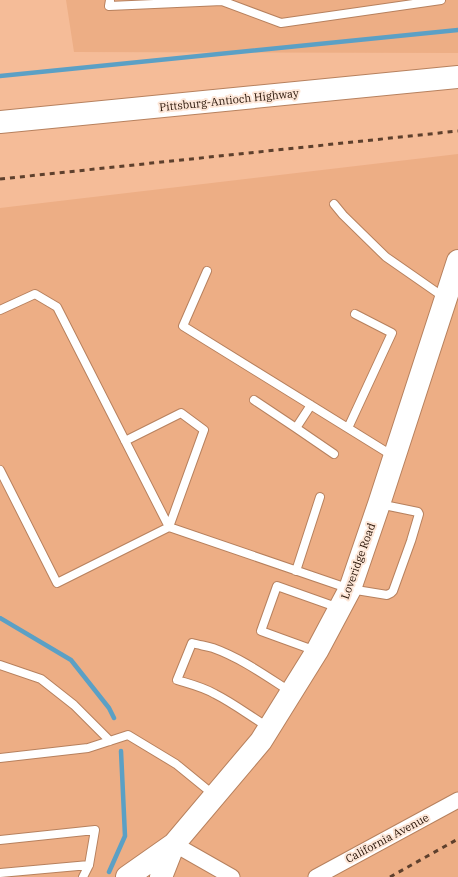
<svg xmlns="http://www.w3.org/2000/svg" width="458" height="877" font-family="'IBM Plex Serif',serif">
	<rect width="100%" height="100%" fill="#f5bc98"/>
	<path fill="#edae85" d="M66,0H458V53L74,52Z
		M458,154V877H0V208Z"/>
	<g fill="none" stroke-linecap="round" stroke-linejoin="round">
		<path stroke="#5ba0c5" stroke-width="4.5" d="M0,76L458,30
			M0,618L71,660L109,708L114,718
			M109,872L125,836L121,751"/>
		<g stroke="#b7815e" stroke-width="10">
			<path id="service" d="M110,0L109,6L222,1L281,23L441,0
				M334,204L343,215L386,257L445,298
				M207,271L183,326L393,456
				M0,310L35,294L57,307L169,527L57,583L0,470
				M254,400L296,428L311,405
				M296,428L334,454
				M348,428L392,333L355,314
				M125,441L181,413L204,430L169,527L350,589L387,595L391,593L393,591L411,541L419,514L418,512L379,504
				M296,571L320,497
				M316,651L261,631L277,586L339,608
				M0,665L41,679L74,705L110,741
				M268,727C250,716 233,703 215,694C203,687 190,684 177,680L192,643C199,645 206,646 213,648C241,658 266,676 291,692
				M0,758L88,748L128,735L176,764L214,795
				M0,840L95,830L89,865L83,877
				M0,873L89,865"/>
		</g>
		<g stroke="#b7815e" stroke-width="17">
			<path id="minor" d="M174,844L232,877
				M316,877L458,800"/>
		</g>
		<g stroke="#b7815e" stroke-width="24">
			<path id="secondary" d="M0,122L458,77
				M127,877L174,844L261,741L317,651L350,589L379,504L458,261
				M161,877L174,844"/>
		</g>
		<use href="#service" stroke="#fff" stroke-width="8"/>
		<use href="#minor" stroke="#fff" stroke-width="15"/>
		<use href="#secondary" stroke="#fff" stroke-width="22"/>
		<path stroke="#5e402d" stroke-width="3" stroke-dasharray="5 5" stroke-linecap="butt" d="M0,179L458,131
			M390,877L458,839"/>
	</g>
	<g text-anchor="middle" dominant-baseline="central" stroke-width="4" stroke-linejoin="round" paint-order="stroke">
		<g font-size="11" fill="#251104" stroke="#fde6d7">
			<text transform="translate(229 100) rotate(-6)">Pittsburg-Antioch Highway</text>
			<text transform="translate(358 561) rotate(-70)">Loveridge Road</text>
			<text transform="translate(387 838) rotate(-28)">California Avenue</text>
		</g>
	</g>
</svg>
